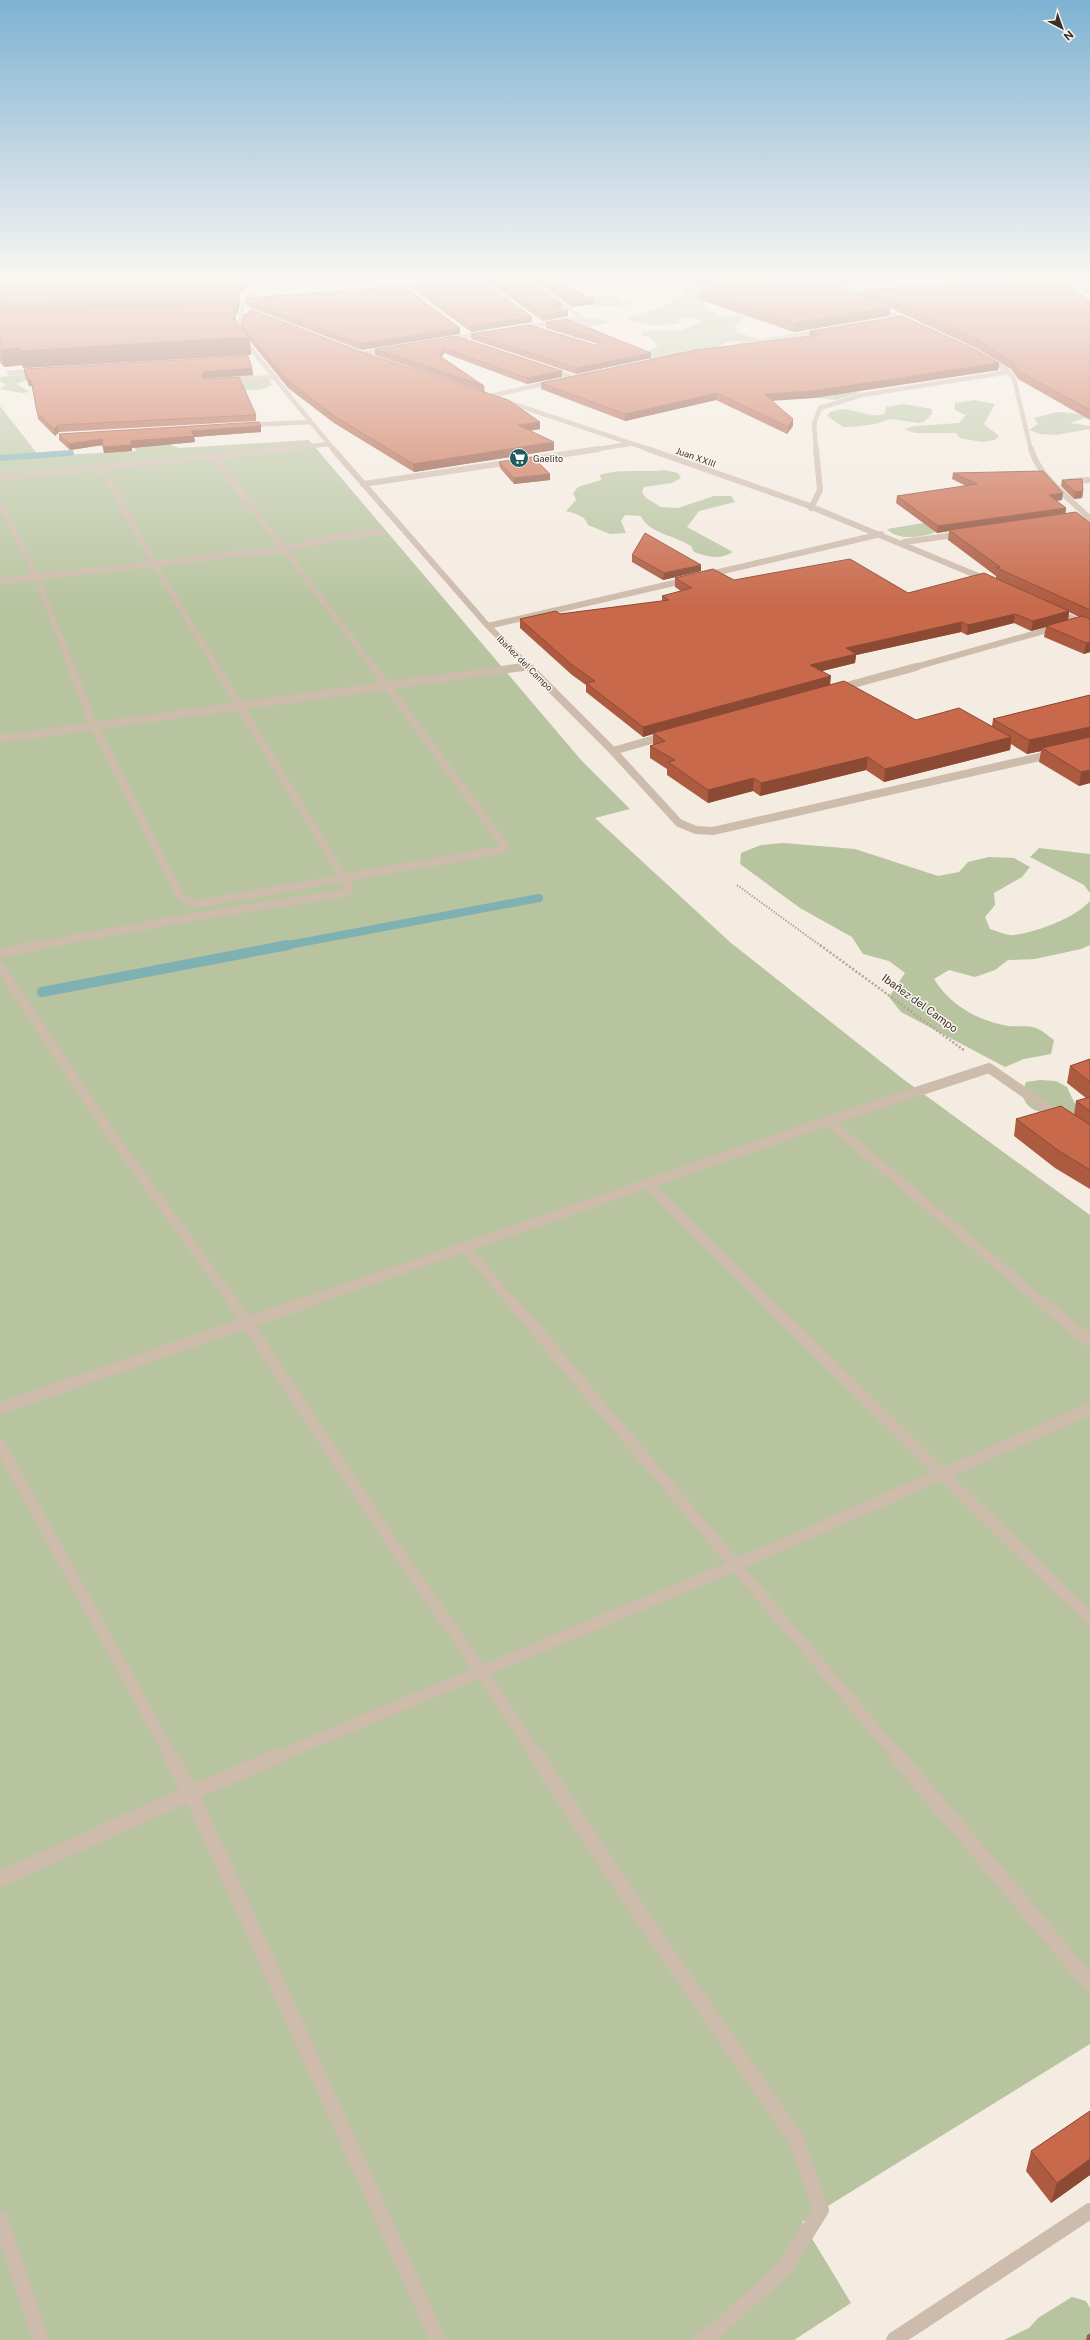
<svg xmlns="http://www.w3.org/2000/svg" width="1090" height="2340" font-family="'Public Sans',sans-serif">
	<rect width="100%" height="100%" fill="#f4ebe1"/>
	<path fill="#b8c4a0" d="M664,279H683L708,286V288L702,290L707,300L704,304L705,305L703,308L717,314L718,317L738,315L748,317L741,319L743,322L735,325L736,332L759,339L750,341L727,342L715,349L659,361L645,357L643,353L658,347L650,337L640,335L644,331L681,330L704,321L685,317L677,320L681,323L657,326L631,321L629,317L661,308L664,305L673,303L672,300L685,295L684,292L687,289Z
		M602,295L620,297L616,301L636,304L596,307L597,305L593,304L590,297Z
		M582,318L602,319L609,322L589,327L605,334L576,338L548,327Z
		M28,374L33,377L16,384L30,392L22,393L0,389L6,385L0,381V377Z
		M248,374L269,379L272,385L260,390H231L156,405L202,377Z
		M849,390L859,393L836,400L809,397Z
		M975,400L995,404L984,424L999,436L995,440L982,442L960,438L956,433H915L904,429L915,426L959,423L966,415L955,410V403Z
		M903,404L932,409V414L925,421L919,423L890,419L876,424L851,427H843L827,416L830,412C836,410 843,408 850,410C862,412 872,418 885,414L886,407Z
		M0,406L39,456L137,451L130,443H163L180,448L309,440L581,760L630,809L595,818L731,943L903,1079L1090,1215V2044L802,2222L851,2303L794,2340H0Z
		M1057,412L1072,413L1085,416V418L1070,423L1090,426V429L1056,435L1040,434L1029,430L1038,424L1034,418Z
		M664,470L678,473L681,478L672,483L644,487L642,492L646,498L661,507L678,508L714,496H731L735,502L699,511L687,527L733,552C720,560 708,557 694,552L691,546C676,536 648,533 641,516L625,515L621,521L626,533L610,534L588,525C585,515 575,514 566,511L576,500L573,493L578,487L601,480L600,475C620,468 643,473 664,470Z
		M923,523L940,530C927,537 898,542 887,529Z
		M783,843L855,849L938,876L959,872L968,862L989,857L1014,858L1030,867L1022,877L994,893L995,905L985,917L990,929C997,931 1007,936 1014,935C1037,932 1075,918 1090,901V945L1081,949L1035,959L1008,960L995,970L975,977L949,970L934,979C950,1005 978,1021 1008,1026C1016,1027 1027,1025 1036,1028C1042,1030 1048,1036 1054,1040L1051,1054L1024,1059L1005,1067L901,1012L889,997L905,973L889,961L863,954L852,937L800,908L740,864L741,853L761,845Z
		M1039,848L1090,854V893L1084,885L1030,857Z
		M1040,1080L1056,1081L1067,1087L1074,1102L1090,1116C1069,1115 1010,1120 1026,1082Z
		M1072,2297L1086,2301L1090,2308V2340H1004L1029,2328L1038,2318Z"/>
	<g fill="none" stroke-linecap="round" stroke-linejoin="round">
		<path stroke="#7fb0b2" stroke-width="6" d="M0,458L71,453"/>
		<path stroke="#7fb0b2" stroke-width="8" d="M283,946L539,898"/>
		<path stroke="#7fb0b2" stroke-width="10" d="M42,992L288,945"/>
		<path stroke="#b9a596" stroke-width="2" stroke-dasharray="1.5 1.5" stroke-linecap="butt" d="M737,885L821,946"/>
		<path stroke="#b9a596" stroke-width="2.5" stroke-dasharray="2 2" stroke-linecap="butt" d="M820,945L965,1051"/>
		<path stroke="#cdbbac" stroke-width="4.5" d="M271,278L244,301L238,333L334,450
			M1068,278L1090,293
			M468,283L504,280
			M1055,286L1090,285
			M393,289L429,286
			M546,293L582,318
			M845,293L875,292
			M878,308L909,322
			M521,328L582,318
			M446,340L485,333
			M739,345L822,331
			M361,354L388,349
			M988,359L1007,370L1014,379L1031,450
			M549,369L575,378
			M9,373L37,371
			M227,380L275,377
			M490,396L552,382
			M499,399L651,450
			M247,425L311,422
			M275,450L329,444
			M592,450L629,444
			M816,450L814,424L820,408L862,395L1009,372"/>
		<path stroke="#cdbbac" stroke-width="6" d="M333,449L488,626L530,668
			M648,449L807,505L988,580
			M1031,449C1040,479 1069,497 1090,519
			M213,456L374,668
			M101,467L155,565L217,668
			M0,478L285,449
			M1070,481L1090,480
			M363,484L599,449
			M0,503L37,578L72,668
			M811,508L820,490L816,449
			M904,542L962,534
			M706,575L881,534
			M0,581L284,549L337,537L383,532
			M1056,611L1090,626
			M488,626L687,580
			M516,668L528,666
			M912,668L1058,627"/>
		<path stroke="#cdbbac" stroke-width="8" d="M71,667L94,726L182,899L196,904L501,850L505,846L373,667
			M529,667L613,751L679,823L696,830L713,831L1053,754
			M839,688L916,667
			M0,739L523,667
			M613,751L665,736
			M35,946L188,918L344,893L350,888L216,667"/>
		<path stroke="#cdbbac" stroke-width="10" d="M0,953L41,945
			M0,967L112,1136L234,1303
			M828,1121L1043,1303
			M647,1184L768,1303
			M466,1248L512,1303
			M304,1303L828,1121L989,1068L1060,1117"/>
		<path stroke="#cdbbac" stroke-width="12" d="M233,1302L402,1558L481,1671L538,1758
			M512,1302L899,1758
			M767,1302L1090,1619
			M1042,1302L1090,1342
			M0,1408L307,1302
			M0,1445L172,1758
			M274,1758L736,1565L1090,1409"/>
		<path stroke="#cdbbac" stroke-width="16" d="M171,1757L191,1793L438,2340
			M537,1757L644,1920L796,2139L821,2210L785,2267L718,2329L700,2340
			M898,1757L1090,1983
			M0,1879L191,1793L276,1757
			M0,2218L41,2340
			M894,2340L1090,2211"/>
	</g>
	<path fill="#ac5a40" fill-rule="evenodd" d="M0,278H256L239,293L240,302L238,314H236V321L242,328L241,325L540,429L530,431L554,450L414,472L334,423L288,388L250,341L251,355L23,368L22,365L4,367L0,362Z
		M534,278H550L593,304L572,307L534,281Z
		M689,278H854L844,287L863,296L864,289L1090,301V420L1018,379L1011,369L976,348L890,308L889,316L794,332L698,299V291L712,288ZM837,285L842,287H837Z
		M967,278H1052L1051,283L974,285Z
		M492,280L561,308L568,316L543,321L492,285Z
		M415,285L532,322L471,332L415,291Z
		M246,301L460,334L361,350L247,306Z
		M546,322L651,353V358L576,374L471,339V334L595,345L598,344L546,328Z
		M810,331L999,363L998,370L813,398L771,401L793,426L787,434L716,400L625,421L541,389V383L809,336Z
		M456,336L562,371V377L527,384L444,353L442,357L484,386L485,392L375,355V349Z
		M252,368L253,375L205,378L204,379L256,415V421L59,432L55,436L38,419L32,386H29L25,376L24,369Z
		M261,426V432L194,437L195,442L132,448V451L104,453L103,445L70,450L59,440V434Z
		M499,462L550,474V480L514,484L500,468Z
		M953,473L1062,500L1056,501L1066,508L1065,514L1090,523V652L1084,654L1044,637L1046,627L1031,631L1014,623L967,635L961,632L856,655L855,663L822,671L830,685L916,720L992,726L993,719L1090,695V783L1079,786L1039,762L1041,751L1027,754L1011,744L1010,750L884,782L866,770L760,796L753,791L708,803L667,775V769L650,758V746L653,745V734L643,737L586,692V685L572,675L520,628V619L560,614L662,601V596L681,591L675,587V578L734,580L908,593L996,579V576L948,540L949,531L937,533L896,503L897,496L966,486L952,479ZM1069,612L1079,617L1068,620Z
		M1062,480L1083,491L1082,498L1074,499L1061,486Z
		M632,555L701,565V571L663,580L632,562Z
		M1090,1059V1189L1055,1168L1014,1136L1016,1119L1074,1115L1076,1101L1086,1098L1067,1083L1070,1066Z
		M1090,2111V2175L1051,2203L1026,2171L1031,2151Z
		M1090,2334V2340H1086L1087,2336Z"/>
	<path fill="#8c4a34" d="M236,278H256L239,293L240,302L238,314L236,297L227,286Z
		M844,278H854L843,287Z
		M593,299V304L572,307V301Z
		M561,303V308L551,304Z
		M235,305L236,321L233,318Z
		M890,307L889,316L794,332L795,323Z
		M568,311V316L543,321V315Z
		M532,317V322L471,332V326Z
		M460,328V334L361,350V344Z
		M249,337L251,355L23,368L20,351Z
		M19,348L22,365L4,367L2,350Z
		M444,348V353L439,361V356Z
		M651,353V358L576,374V368Z
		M999,363L998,370L813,398L763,401L764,394Z
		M252,368L253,375L205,378L201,383V376L204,372Z
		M562,371V377L527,384V378Z
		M28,380H31L32,386H29Z
		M717,393L716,400L625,421V414Z
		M793,419V426L787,434L788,427Z
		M540,422V429L518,432V425Z
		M58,425L59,432L55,436L54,429Z
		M261,426V432L194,437L195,442L132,448V451L104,453L103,447L131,441L191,431Z
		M102,439L103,445L70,450L69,444Z
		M554,442V450L414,472L413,464Z
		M550,474V480L514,484V478Z
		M1083,491L1082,498L1074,499L1075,492Z
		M1063,493L1062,500L1048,501L1049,495Z
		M1066,508L1065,515L949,530V531L937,533L938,526Z
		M701,565V571L663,580L664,573Z
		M1069,611L1068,621L1046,626V627L1031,631L1033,621Z
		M1015,614L1014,623L967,635L968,625Z
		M962,622L961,632L856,655L855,663L810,674V665L846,648Z
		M1090,642V652L1084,654L1086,643Z
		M831,676L830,686L653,733V734L643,737V727Z
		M1090,727V741L1042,748L1041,751L1027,754L1029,740Z
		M1011,737L1010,750L884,782L885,769Z
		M868,757L866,770L760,796L761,783Z
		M1090,770V783L1079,786L1081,772Z
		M754,778L753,791L708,803V790Z
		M1090,2159V2175L1051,2203L1057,2183Z"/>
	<path fill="#c8694b" stroke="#8c4a34" d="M0,278H236L227,286H239L236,297L0,306Z
		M525,278L561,303L551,304L568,311L543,315L492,280Z
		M538,278H550L593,299L572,301Z
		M709,278H825L838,284L834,287H844L890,307L795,323L698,291L727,286Z
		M481,280L532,317L471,326L415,285Z
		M1065,282L1090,301V410L1019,371L1012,361L977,340L864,289Z
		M403,286L460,328L361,344L246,301L247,298Z
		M235,305L233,318L249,337L20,351L19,348L2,350L0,348V313Z
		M250,309L359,351L508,400L540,422L518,425L554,442L413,464L334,416L287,380L241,325L244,314L249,313Z
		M902,316L973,348L999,363L813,391L764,394L793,419L788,427L717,393L625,414L541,383L696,350L820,335L810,331Z
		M566,319L651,353L576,368L471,334L529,325L595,345L599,344L600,340L597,338L546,322Z
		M456,336L562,371L527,378L444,348L439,356L484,386L375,349Z
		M248,356L252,368L204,372L201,376L205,379L239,377L256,415L58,425L54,429L37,412L31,380H28L24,369Z
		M259,422L261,426L191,431L194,436L131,441L132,445L103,447L102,439L69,444L59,434Z
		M533,457L550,474L514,478L499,462Z
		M1043,471L1063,493L1049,495L1066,508L938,526L897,496L977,484L953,473Z
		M1082,479L1083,491L1075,492L1062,480Z
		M1076,512L1090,523V610L997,568L1000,567L949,530Z
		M645,533L701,565L664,573L632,555Z
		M850,559L908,593L984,573L1069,611L1033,621L1015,614L968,625L962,622L846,648L856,654L810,665L831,676L643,727L586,683L595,681L572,665L520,619L556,611L560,614L669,600L662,596L692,588L675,578L713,569L734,580Z
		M1082,616L1090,619V642L1086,643L1046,626Z
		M844,681L916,720L959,708L1011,737L885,769L868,757L761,783L754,778L708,790L668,762L675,760L650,746L665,741L653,733Z
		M1090,695V727L1029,740L993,719Z
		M1090,737V770L1081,772L1042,748Z
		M1090,1059V1082L1070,1066Z
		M1090,1097V1111L1076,1101Z
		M1061,1106L1090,1125V1170L1059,1151L1016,1119Z
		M1090,2111V2159L1057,2183L1031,2151Z
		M1090,2334V2339L1087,2336Z"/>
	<linearGradient id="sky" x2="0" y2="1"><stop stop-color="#7eb2d2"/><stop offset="0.46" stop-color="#faf6f2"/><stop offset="1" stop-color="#faf6f2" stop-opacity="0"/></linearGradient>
	<rect width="1090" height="606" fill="url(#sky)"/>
	<defs>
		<g id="supermarket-disc" transform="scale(1)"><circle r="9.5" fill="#1f5a5e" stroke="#fbf5ee"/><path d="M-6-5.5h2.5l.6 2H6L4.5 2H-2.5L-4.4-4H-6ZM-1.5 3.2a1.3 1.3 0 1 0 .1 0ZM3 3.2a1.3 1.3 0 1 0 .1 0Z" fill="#fff"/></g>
	</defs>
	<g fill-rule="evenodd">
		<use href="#supermarket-disc" x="519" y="458"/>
	</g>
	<g text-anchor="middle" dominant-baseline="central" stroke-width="3" stroke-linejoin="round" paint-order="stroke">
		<g font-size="9" fill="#3b302b" stroke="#fbf5ee">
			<text transform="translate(696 457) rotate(20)">Juan XXIII</text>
			<text transform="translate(525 663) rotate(45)">Ibañez del Campo</text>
		</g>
		<g font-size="9" fill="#3b302b" stroke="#fbf5ee" text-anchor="start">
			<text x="533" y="458">Gaelito</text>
		</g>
		<g font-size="11" fill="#3b302b" stroke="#fbf5ee">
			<text transform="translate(920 1003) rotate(36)">Ibañez del Campo</text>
		</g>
	</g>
	<g transform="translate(1062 28) rotate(139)" stroke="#fbf5ee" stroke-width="3" paint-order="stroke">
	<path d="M0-3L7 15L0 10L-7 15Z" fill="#3b302b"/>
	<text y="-6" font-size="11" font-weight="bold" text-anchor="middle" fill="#3b302b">N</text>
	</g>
</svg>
